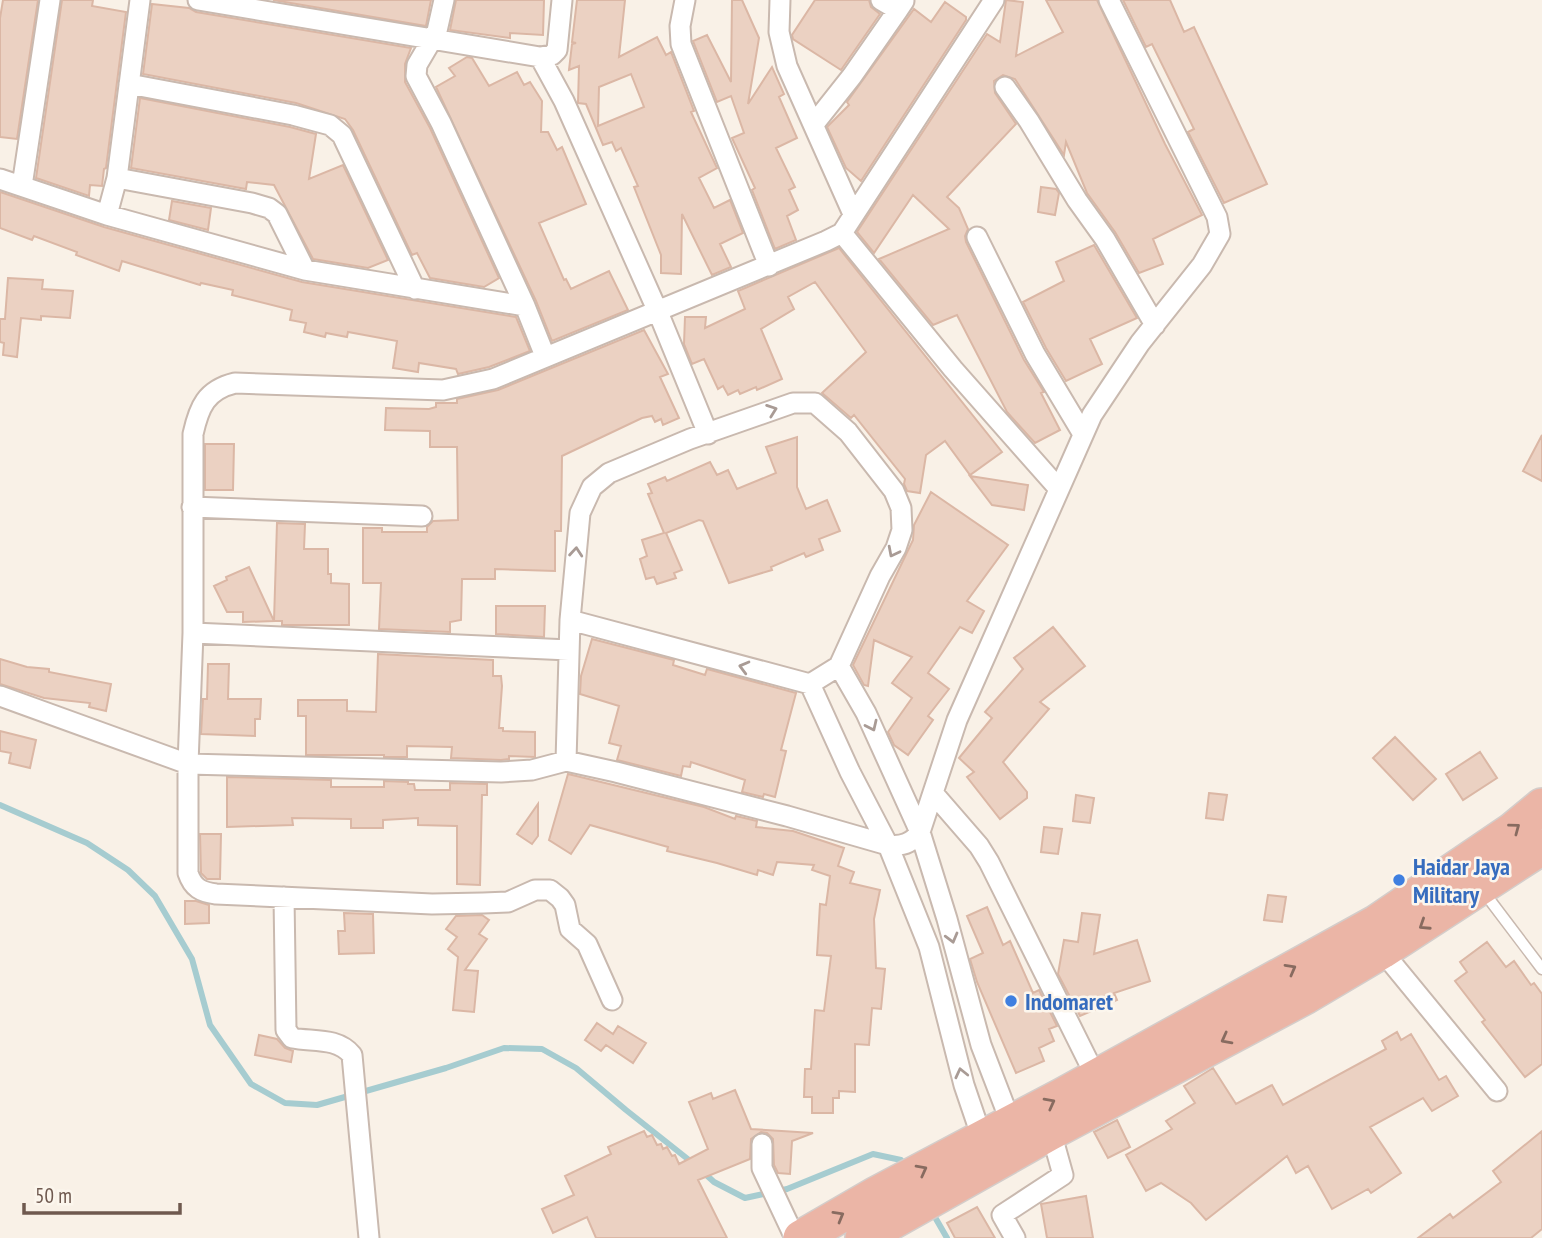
<svg xmlns="http://www.w3.org/2000/svg" width="1542" height="1238" font-family="'PT Sans Narrow',sans-serif">
	<rect width="100%" height="100%" fill="#f9f1e7"/>
	<g fill="none" stroke-linecap="round" stroke-linejoin="round">
		<path stroke="#a6ccd0" stroke-width="6" d="M0,805L87,843L128,870L155,896L192,959L210,1025L251,1084L285,1103L317,1105L446,1068L504,1048L542,1049L576,1068L626,1110L694,1164
			M702,1171L714,1182L745,1198L787,1189L873,1154L901,1160L905,1167
			M932,1212L947,1238"/>
	</g>
	<path fill="#ebd1c2" stroke="#dbb7a5" stroke-width="2" fill-rule="evenodd" d="M3,0H38L17,139L0,137V18Z
		M62,0H93L92,6L126,12L106,168L104,169L102,186L90,185L89,196L36,178Z
		M273,0H431L426,26Z
		M456,0H544L543,35L510,33V38L450,30Z
		M577,0H625L619,57L657,37L666,55L671,52L694,111L691,112L717,168L699,178L714,208L730,200L743,233L720,244L731,267L712,275L682,214L681,274L661,273V255L634,187L638,186L621,148L616,151L612,142L603,145L586,104L578,103L579,66L569,70L572,44L576,43L572,42ZM631,74L644,107L598,126L599,87Z
		M732,0H742L759,38L748,104L772,67L784,94L779,97L797,138L776,148L795,187L789,190L798,210L787,216L796,240L775,249L752,190L755,188L732,138L744,133L731,96L717,102L693,41L707,35L731,82Z
		M815,0H869L871,7L880,14L841,70L793,39L792,35Z
		M1006,0L1023,2L1016,56L1063,32L1046,0H1097L1165,144L1202,215L1153,239L1163,264L1139,273L1115,232L1087,193L1066,142L1064,155L1015,79L1003,75L994,81L995,93L1016,124L947,197L959,208L968,229L965,236L966,242L1024,360L1044,392L1041,393L1060,430L1035,443L1007,412L957,315L933,325L879,259L949,229L913,195L874,253L857,232L987,34L1000,42Z
		M1123,0H1170L1184,32L1194,27L1267,184L1224,203L1188,132L1194,129L1152,44L1146,47Z
		M945,2L966,17V20L861,181L846,168L827,127L849,105L847,102L914,9L931,22Z
		M152,4L189,8L196,12L411,48L405,64V82L430,128L499,278L484,287L430,278L417,253L412,255L353,130L345,119L296,103L143,74Z
		M467,57L472,58L489,86L517,72L524,85L530,82L542,101L541,132H548L557,150L562,147L586,204L539,223L564,280L566,279L571,289L609,271L628,310L552,341L536,301L436,87L455,76L449,68Z
		M140,98L290,127L316,134L309,179L343,165L388,260L368,268L313,259L274,185L247,182L246,189L131,168Z
		M1041,187L1056,189L1059,193L1055,215L1038,212Z
		M0,192L104,227L302,282L516,317L530,351L489,367L458,374L456,369L419,363L418,372L393,368L397,341L348,332L347,337L326,333L325,337L304,332L306,323L290,320L292,310L232,295L233,290L201,283L200,285L122,261L119,271L76,255L77,252L34,236L32,240L0,228Z
		M172,201L211,208L208,230L169,220Z
		M1094,245L1137,318L1090,339L1102,364L1066,381L1046,348L1023,302L1064,281L1056,262Z
		M839,248L1002,452L970,475L945,441L926,455L920,493L907,491L904,484L905,479L854,415L851,418L822,393L866,352L815,282L788,297L794,309L761,329L782,379L757,390L756,387L740,394L738,390L728,395L723,386L718,389L704,359L692,364L684,344L685,317H706L705,328L745,309L738,291Z
		M8,278L43,280L42,289L73,291L70,318L41,316V320L21,318L17,357L3,355L4,343L0,342V319H5Z
		M644,330L668,374L660,377L679,418L663,425L661,419L655,422L652,416L642,418L562,456L561,531H555V571L495,569V579H462L461,620L450,622V632L379,629L381,583H363V528H382V532H427V527L433,521L458,520L457,447H430V431L385,430L386,408L429,409L436,407V403H457V399L498,390Z
		M1542,435V481L1523,471Z
		M797,437V487L806,509L827,500L840,531L819,539L823,550L806,557L804,553L771,567L772,570L729,583L703,521L699,520L666,533L682,570L674,573L676,578L657,584L654,577L646,579L640,559L647,556L642,540L664,533L648,494L652,493L648,484L665,477L667,481L710,462L717,475L728,470L737,489L776,473L766,447Z
		M205,444H234L233,490H205Z
		M970,476L1028,485L1024,510L992,505Z
		M931,492L1008,545L967,601L984,611L972,633L960,627L928,673L949,689L928,716L933,720L908,755L894,745L888,732L912,698L892,683L912,657L874,640L868,686L864,685L853,665L913,540L914,525Z
		M277,523L305,524L304,549H328V574H331V583L349,584V625H282V621H274Z
		M249,567L274,621L243,622V612H227L214,586L227,580L226,577Z
		M496,606H545L544,637L496,634Z
		M1053,627L1085,666L1040,702L1049,709L1003,762L1027,792V798L1000,819L967,777L974,772L959,758L992,718L985,712L1023,669L1014,658Z
		M592,639L674,660L673,665L705,675L707,669L796,693L781,750L786,751L775,797L764,794L763,797L742,792L745,780L691,762L690,767L683,766L681,776L617,760L621,746L609,743L619,706L580,694L581,676Z
		M378,654L493,660V676H501L502,686L499,728H503V731L535,732V757L509,756V759L501,760L451,758L452,747L407,746V757H384V755H306V716H298V700H347V711L376,712Z
		M0,659L27,667L49,669V672L111,684L106,711L89,707L90,703L44,698L0,684Z
		M208,664H229L228,699H261L260,719H255V736L201,734L203,699H207Z
		M0,731L36,740L30,768L9,763L11,753L0,751Z
		M1395,737L1436,779L1413,800L1373,758Z
		M1480,752L1497,778L1463,800L1446,774Z
		M568,774L704,807L735,819L736,816L757,821L756,827L793,831L844,848L838,866L854,872L850,883L880,890L874,919L876,968L885,969L881,1009L872,1008L869,1045L855,1044V1092L839,1091V1098H833V1113H812V1097H804L805,1069H811L815,1010L824,1011L831,956L817,955L820,904L826,905L830,876L812,870L814,865L777,862L773,875L758,870L757,875L717,863L667,851L668,847L590,825L571,854L549,840Z
		M227,777L331,780V787H384V781L408,782V784H414L415,790H450V783L487,784V795H482L480,885L457,884V826L418,825V818L383,820V828H351V819L292,818L293,825L227,827Z
		M1209,793L1227,795L1223,820L1206,818Z
		M1076,795L1094,798L1090,823L1073,821Z
		M538,804V836L532,844L517,834Z
		M1044,827L1062,829L1058,854L1041,852Z
		M200,834H221L220,879H207L201,873Z
		M1268,895L1286,897L1282,922L1264,920Z
		M185,901H196L209,905V923L185,924Z
		M987,907L1003,945L1010,941L1033,993L1039,990L1057,1026L1049,1029L1054,1041L1039,1048L1044,1061L1016,1073L977,982L970,959L983,953L967,916Z
		M344,913L373,914L374,953L339,954L338,931H345Z
		M1082,913L1100,915L1094,954L1137,940L1150,981L1114,993L1117,1000L1080,1016L1058,974L1064,940L1078,942Z
		M482,915L489,920L479,934L487,939L465,970L478,971L474,1012L453,1010L458,957L448,949L457,937L446,929L456,916Z
		M1487,942L1506,967L1514,961L1531,985L1534,983L1542,994V1064L1525,1077L1482,1022L1485,1020L1455,981L1467,972L1460,962Z
		M597,1023L613,1034L618,1026L646,1043L633,1063L606,1045L601,1051L585,1040Z
		M1397,1032L1401,1040L1411,1034L1439,1080L1446,1076L1458,1096L1432,1111L1423,1098L1370,1127L1401,1173L1371,1193L1368,1189L1332,1209L1308,1166L1296,1173L1287,1156L1206,1220L1191,1203L1161,1183L1146,1191L1126,1155L1172,1129L1166,1121L1195,1103L1184,1086L1213,1068L1236,1104L1272,1085L1283,1105L1386,1049L1382,1041Z
		M259,1035L277,1039L285,1048L293,1051L291,1062L255,1055Z
		M735,1090L751,1129L813,1133L792,1141L790,1174L778,1173L774,1165L773,1139L767,1133L761,1132L751,1139L750,1159L698,1180L727,1238H596L587,1217L553,1233L542,1209L574,1195L565,1176L611,1154L608,1147L644,1131L647,1137L652,1135L657,1145L661,1144L663,1149L667,1147L672,1156L675,1155L679,1164L708,1149L689,1102L711,1093L713,1099Z
		M1117,1120L1130,1147L1108,1158L1094,1132Z
		M1542,1131V1229L1531,1238H1418L1450,1214L1453,1218L1501,1182L1493,1171Z
		M1086,1196L1093,1238H1047L1041,1204Z
		M977,1207L995,1238H955L947,1223Z"/>
	<g fill="none" stroke-linecap="round" stroke-linejoin="round">
		<g stroke="#c9b9af" stroke-width="13">
			<path id="lane" d="M1483,891L1542,969"/>
		</g>
		<g stroke="#c9b9af" stroke-width="23">
			<path id="street" d="M198,0L540,57L564,101L658,312L708,434
				M444,0L437,31L417,65L416,76L441,123L525,306L545,356
				M685,0L680,26L681,44L769,266
				M780,0L779,32L787,66L853,214
				M881,0L898,10L904,1
				M540,57L552,55L557,50L562,0
				M129,84L293,115L330,125L342,135L415,289
				M1005,87L1029,121L1077,200L1105,239L1155,325
				M814,124L852,76L898,10
				M117,178L252,203L269,208L277,214L305,270
				M0,179L107,215L305,270L525,306
				M22,186L50,0
				M107,215L117,178L140,0
				M842,233L953,369L1059,489
				M977,237L1035,354L1083,434
				M192,507L422,516
				M193,633L569,650
				M839,666L866,713L920,832L947,919L981,1045L1011,1123
				M810,684L850,772L888,845L929,947L964,1085L982,1138
				M0,696L188,764L501,772L532,770L566,761L616,772L787,816L888,845C902,847 912,843 920,832L957,720L973,684L1092,415L1140,343L1202,265L1220,234L1217,217L1109,0
				M566,761L570,620L580,513L592,487L609,473L690,439L793,403H815L848,432L894,491L901,508L902,530L896,548L880,576L839,666L810,684L570,620
				M933,793L979,846L989,862L1096,1077
				M284,897L286,1030L292,1038C313,1042 337,1037 352,1055L369,1238
				M1382,951L1497,1091
				M612,1000L587,944L570,929L565,905L560,898L550,890H535L508,902L483,903L432,904L216,894C201,892 193,888 188,873V764L193,633V434C199,407 206,390 235,383L443,390L493,379L826,241L842,233L994,0
				M762,1144V1168L795,1238
				M1015,1238L1002,1215L1063,1175L1051,1132"/>
		</g>
		<g stroke="#d4cdca" stroke-width="38">
			<path id="highway" d="M801,1238L877,1194L1062,1096L1376,923L1513,830L1542,806
				M863,1238L1051,1132L1306,996L1382,951L1542,847"/>
		</g>
		<use href="#lane" stroke="#fff" stroke-width="10"/>
		<use href="#street" stroke="#fff" stroke-width="19"/>
		<use href="#highway" stroke="#ebb5a6" stroke-width="35"/>
	</g>
	<defs><path id="oneway-chevron" d="M-2-3.5L2.5 0L-2 3.5" fill="none" stroke-width="1.6" stroke-linecap="round" stroke-linejoin="round" transform="scale(1.75)"/></defs>
	<g stroke="#a99b95">
		<use href="#oneway-chevron" transform="translate(772 410) rotate(-20)"/>
		<use href="#oneway-chevron" transform="translate(576 552) rotate(-85)"/>
		<use href="#oneway-chevron" transform="translate(893 552) rotate(117)"/>
		<use href="#oneway-chevron" transform="translate(744 667) rotate(-165)"/>
		<use href="#oneway-chevron" transform="translate(872 726) rotate(65)"/>
		<use href="#oneway-chevron" transform="translate(952 938) rotate(75)"/>
		<use href="#oneway-chevron" transform="translate(961 1073) rotate(-103)"/>
	</g>
	<g stroke="#886b60">
		<use href="#oneway-chevron" transform="translate(1515 828) rotate(-37)"/>
		<use href="#oneway-chevron" transform="translate(1424 925) rotate(147)"/>
		<use href="#oneway-chevron" transform="translate(1291 969) rotate(-29)"/>
		<use href="#oneway-chevron" transform="translate(1226 1039) rotate(152)"/>
		<use href="#oneway-chevron" transform="translate(1050 1103) rotate(-28)"/>
		<use href="#oneway-chevron" transform="translate(922 1170) rotate(-28)"/>
		<use href="#oneway-chevron" transform="translate(839 1216) rotate(-30)"/>
	</g>
	<g fill="#3f7fe0" stroke="#fcf6ed" stroke-width="2.5">
		<circle cx="1399" cy="880" r="7"/>
		<circle cx="1011" cy="1001" r="7"/>
	</g>
	<g text-anchor="middle" dominant-baseline="central" stroke-width="5" stroke-linejoin="round" paint-order="stroke">
		<g font-size="24" font-weight="bold" fill="#366cbe" stroke="#fcf6ed" text-anchor="start">
			<text x="1413" y="866">Haidar Jaya<tspan x="1413" dy="28">Military</tspan></text>
			<text x="1025" y="1001">Indomaret</text>
		</g>
	</g>
	<path d="M24 1203v10h156v-10" fill="none" stroke="#6f594f" stroke-width="3.5"/>
	<text x="35" y="1203" font-size="21" fill="#6f594f" stroke="#fcf6ed" stroke-width="5" paint-order="stroke">50 m</text>
</svg>
